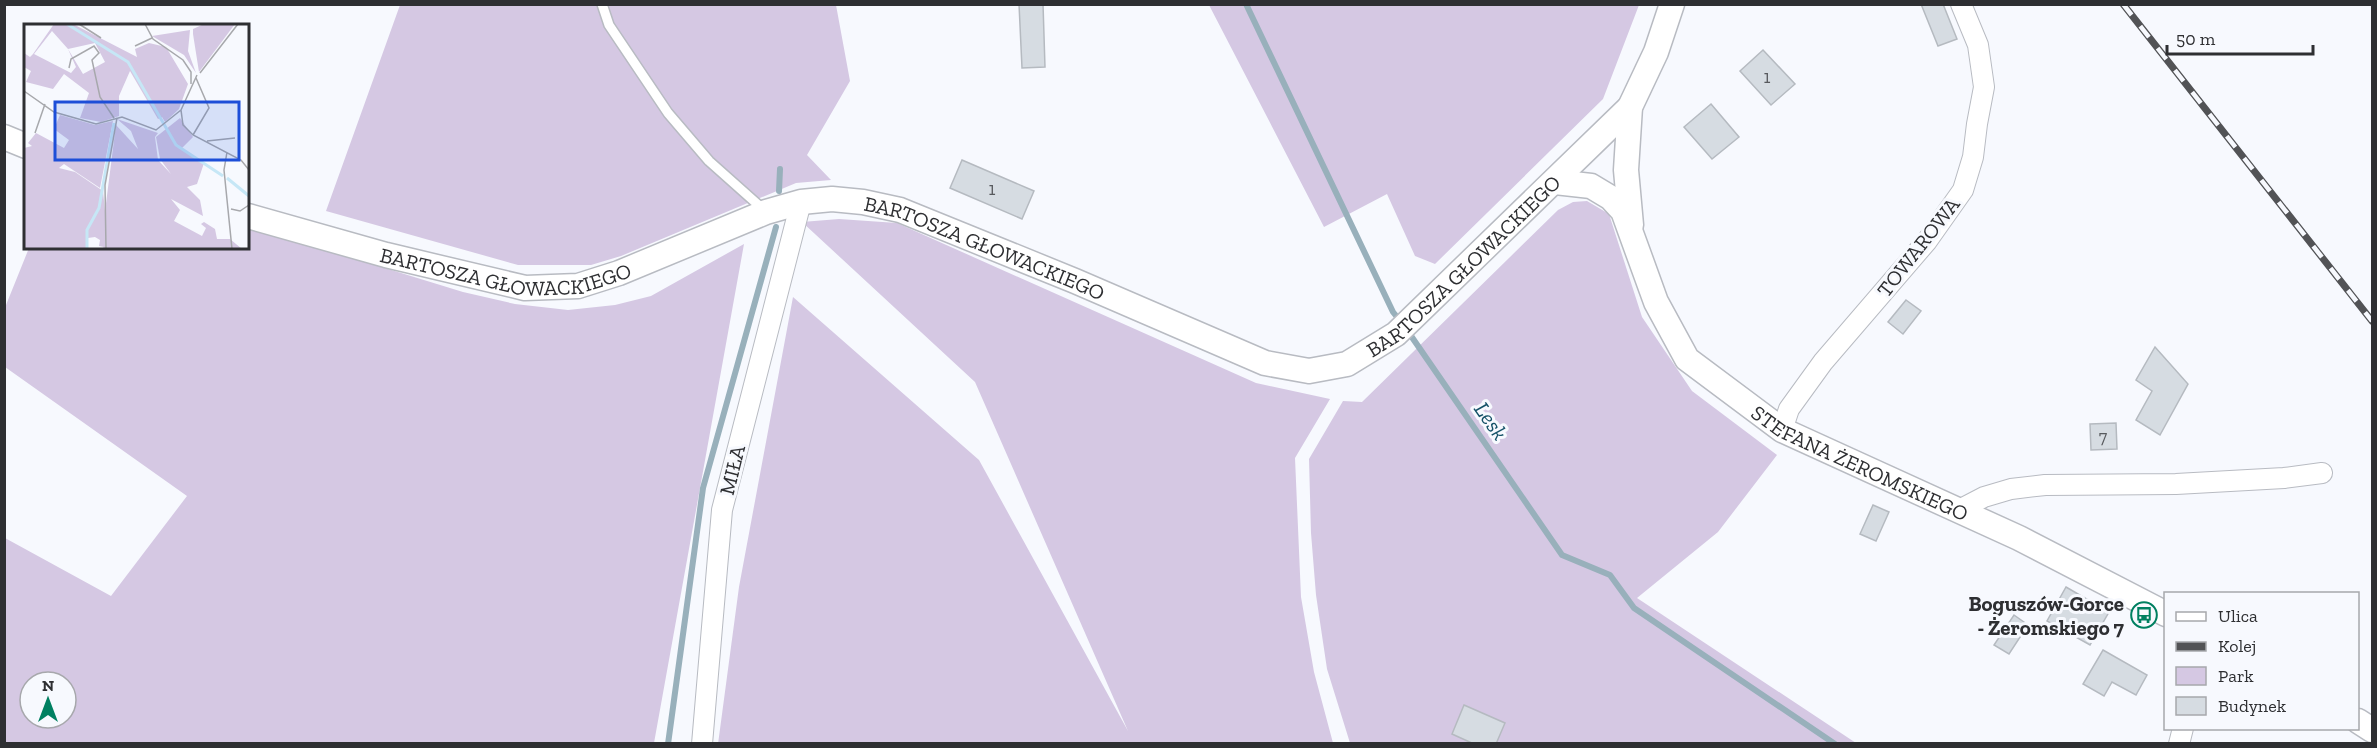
<svg xmlns="http://www.w3.org/2000/svg" width="2377" height="748" font-family="'Zilla Slab',serif">
	<rect width="100%" height="100%" fill="#f7f9fe"/>
	<path fill="#d5c8e3" fill-rule="evenodd" d="M400,5H836L850,81L807,155L831,180L796,183L621,256L591,265H518L326,211Z
		M1209,5H1639L1603,99L1435,264L1415,256L1387,194L1324,227Z
		M1587,201L1609,214L1642,317L1692,391L1777,455L1718,532L1637,598L1856,743H1350L1327,669L1316,595L1311,533L1309,459L1343,401L1362,402L1558,210L1573,202Z
		M839,219L897,223L1256,383L1330,399L1295,458L1301,597L1314,672L1333,743L718,744L739,587L793,297L979,460L1128,731L975,382L802,222Z
		M248,226L463,292L515,304L568,310L615,305L651,296L744,244L654,743H5V538L111,596L187,496L5,367L4,310L29,248H248ZM30,682H66V718H30Z"/>
	<g fill="none" stroke-linecap="round" stroke-linejoin="round">
		<path stroke="#98b0bb" stroke-width="6" d="M1246,4L1393,312L1401,322
			M779,191L780,169
			M1407,330L1562,555L1610,575L1634,608L1835,744
			M668,744L703,488L776,227"/>
	</g>
	<path fill="#d6dce2" stroke="#b5bac0" stroke-width="1.5" d="M1019,4H1043L1045,67L1022,68Z
		M1921,4H1943L1957,39L1938,46Z
		M1763,50L1795,84L1771,105L1740,71Z
		M1711,104L1739,137L1712,159L1684,127Z
		M962,160L1034,191L1022,219L950,188Z
		M1906,300L1921,311L1903,334L1888,322Z
		M2155,347L2188,384L2160,435L2136,420L2152,391L2136,380Z
		M2116,423L2117,449L2091,450L2090,424Z
		M1873,505L1889,512L1876,541L1860,534Z
		M2066,587L2109,612L2090,645L2047,621Z
		M2014,615L2028,625L2009,654L1994,645Z
		M2103,650L2147,675L2136,695L2112,682L2104,696L2083,684Z
		M1464,705L1505,723L1496,744H1474L1452,734Z"/>
	<g fill="none" stroke-linecap="round" stroke-linejoin="round">
		<g stroke="#b8bbc2" stroke-width="12">
			<path id="service" d="M602,4L609,25L668,113L709,161L764,210"/>
		</g>
		<g stroke="#b8bbc2" stroke-width="22">
			<path id="minor" d="M1782,430L1789,409L1823,362L1927,241L1963,190L1973,157L1977,124L1984,87L1978,45L1961,4
				M1959,510L1984,497L2011,489L2045,485L2176,484L2284,478L2322,473
				M702,744L722,510L801,202
				M2179,744L2183,728"/>
		</g>
		<g stroke="#b8bbc2" stroke-width="27">
			<g id="tertiary">
				<path d="M4,137L26,146"/>
				<path id="s1" d="M1555,182L1591,186L1611,198L1623,211L1656,302L1687,359L1782,430L2019,538L2166,614"/>
				<path id="s2" d="M248,216L386,255L525,288L578,286L619,273L766,212L801,202L832,199L863,202L900,210L1075,281L1265,363L1309,371L1347,364L1396,334L1630,107"/>
				<path d="M1631,225L1626,170L1630,107L1656,52L1672,4"/>
				<path d="M2358,721L2372,730"/>
			</g>
		</g>
		<use href="#service" stroke="#fff" stroke-width="9"/>
		<use href="#minor" stroke="#fff" stroke-width="20"/>
		<use href="#tertiary" stroke="#fff" stroke-width="24"/>
		<g stroke="#525356" stroke-width="7">
			<path id="rail" d="M2123,4L2372,321"/>
		</g>
		<use href="#rail" stroke="#f7f9fe" stroke-width="4.5" stroke-dasharray="14" stroke-linecap="butt"/>
	</g>
	<defs>
		<g id="bus-ring" transform="scale(1.35)"><circle r="9.5" fill="#f7f9fe" stroke="#008061" stroke-width="1.5"/><path d="M-5-6H5V4H4V6H2V4H-2V6H-4V4H-5ZM-3.5-4V0h7V-4ZM-3.5 1.2v1.5H-2V1.2ZM2 1.2v1.5H3.5V1.2Z" fill="#008061"/></g>
	</defs>
	<g fill-rule="evenodd">
		<use href="#bus-ring" x="2144" y="615"/>
	</g>
	<g text-anchor="middle" dominant-baseline="central" stroke-width="6" stroke-linejoin="round" paint-order="stroke">
		<g font-size="18" fill="#585a5e">
			<text x="1767" y="77">1</text>
			<text x="992" y="189">1</text>
			<text x="2103" y="437">7</text>
		</g>
		<g font-size="21" fill="#2e2f32" stroke="#f7f9fe">
			<text transform="translate(1918 247) rotate(-52)">TOWAROWA</text>
			<text stroke="none"><textPath href="#s2" startOffset="770">BARTOSZA GŁOWACKIEGO</textPath></text>
			<text stroke="none"><textPath href="#s2" startOffset="266">BARTOSZA GŁOWACKIEGO</textPath></text>
			<text stroke="none"><textPath href="#s2" startOffset="1310">BARTOSZA GŁOWACKIEGO</textPath></text>
			<text stroke="none"><textPath href="#s1" startOffset="442">STEFANA ŻEROMSKIEGO</textPath></text>
			<text transform="translate(732 470) rotate(-76)">MIŁA</text>
		</g>
		<g font-size="21" font-weight="bold" fill="#2e2f32" stroke="#f7f9fe" text-anchor="end">
			<text x="2124" y="603">Boguszów-Gorce<tspan x="2124" dy="24">- Żeromskiego 7</tspan></text>
		</g>
		<g font-size="22" font-style="italic" fill="#145167" stroke="#f7f9fe">
			<text transform="translate(1491 421) rotate(55)">Lesk</text>
		</g>
	</g>
	<g transform="translate(24 24)">
		<rect width="225" height="225" fill="#f7f9fe"/>
		<path d="M30,0H49L113,33L111,25L125,19L142,23L164,60L155,85L141,98L138,93L134,95L106,47L95,72V92L77,98L56,94L65,69L40,50L29,65L2,58L7,47L0,43V29L6,33L9,30ZM28,7L44,25L52,43L47,49L10,30ZM71,19L81,38L59,50L44,25ZM180,0H211L175,48L169,10V5ZM166,6L164,27L172,49L160,31L128,12ZM36,91L71,101L89,97L76,164L40,140L35,144L51,148L79,167L81,187L92,101L114,125L107,107L93,95L134,109L131,113L134,136L147,150L136,135L132,113L156,94L169,113L158,124L180,139L173,160L163,163L176,176L179,192L147,175L156,186L150,197L178,212L182,204L177,200L180,198L191,205L193,215H206L218,225H77L80,223L75,222L76,216L71,213L64,214V225H0V124L8,122L4,119L12,109L40,124L45,116L30,105Z" fill="#d5c8e3" fill-rule="evenodd"/>
		<path fill="none" stroke="#c6e7f6" stroke-width="3" d="M43,0L104,38L152,121L199,152M203,154L225,172M63,225V206L75,184L90,99"/>
		<path fill="none" stroke="#a7a8ac" stroke-width="1.5" d="M55,0L77,14M121,0L129,15L159,36L167,48V60M130,0H163M111,22L128,14M45,44L47,35L70,22L75,29L68,36L76,73L90,94M176,49L214,0M173,51L157,86L159,101L169,111L217,136L225,146M0,67L30,88L72,100L98,93L132,106L157,86M11,109L21,80M169,111L185,84L172,54M183,117L211,114M203,128L200,146L208,225M207,185L216,187L225,181M82,225L81,161L93,94"/>
		<path fill="#1d4ed8" fill-opacity="0.15" stroke="#1d4ed8" stroke-width="3" d="M31,78H215V136H31Z"/>
		<rect width="225" height="225" fill="none" stroke="#2e2f32" stroke-width="3"/>
	</g>
	<rect width="2377" height="748" fill="none" stroke="#2e2f32" stroke-width="12"/>
	<rect x="2164" y="592" width="195" height="138" fill="#f7f9fe" stroke="#a7a8ac" stroke-width="1.5"/>
	<rect x="2176" y="612" width="30" height="9" fill="#ffffff" stroke="#a7a8ac" stroke-width="1.5"/>
	<text x="2218" y="622" font-size="18" fill="#2e2f32">Ulica</text>
	<rect x="2176" y="642" width="30" height="9" fill="#525356" stroke="#a7a8ac" stroke-width="1.5"/>
	<text x="2218" y="652" font-size="18" fill="#2e2f32">Kolej</text>
	<rect x="2176" y="667" width="30" height="18" fill="#d5c8e3" stroke="#a7a8ac" stroke-width="1.5"/>
	<text x="2218" y="682" font-size="18" fill="#2e2f32">Park</text>
	<rect x="2176" y="697" width="30" height="18" fill="#d6dce2" stroke="#a7a8ac" stroke-width="1.5"/>
	<text x="2218" y="712" font-size="18" fill="#2e2f32">Budynek</text>
	<g transform="translate(48 700)"><circle r="28" fill="#f7f9fe" stroke="#a7a8ac" stroke-width="1.5"/>
	<path d="M0-4.5L10 22L0 15L-10 22Z" fill="#008061"/>
	<text y="-9" font-size="16" font-weight="bold" text-anchor="middle" fill="#2e2f32">N</text>
	</g>
	<path d="M2167 45v9h146v-9" fill="none" stroke="#2e2f32" stroke-width="3"/>
	<text x="2176" y="45" font-size="18" fill="#2e2f32" stroke="#f7f9fe" stroke-width="4.5" paint-order="stroke">50 m</text>
</svg>
